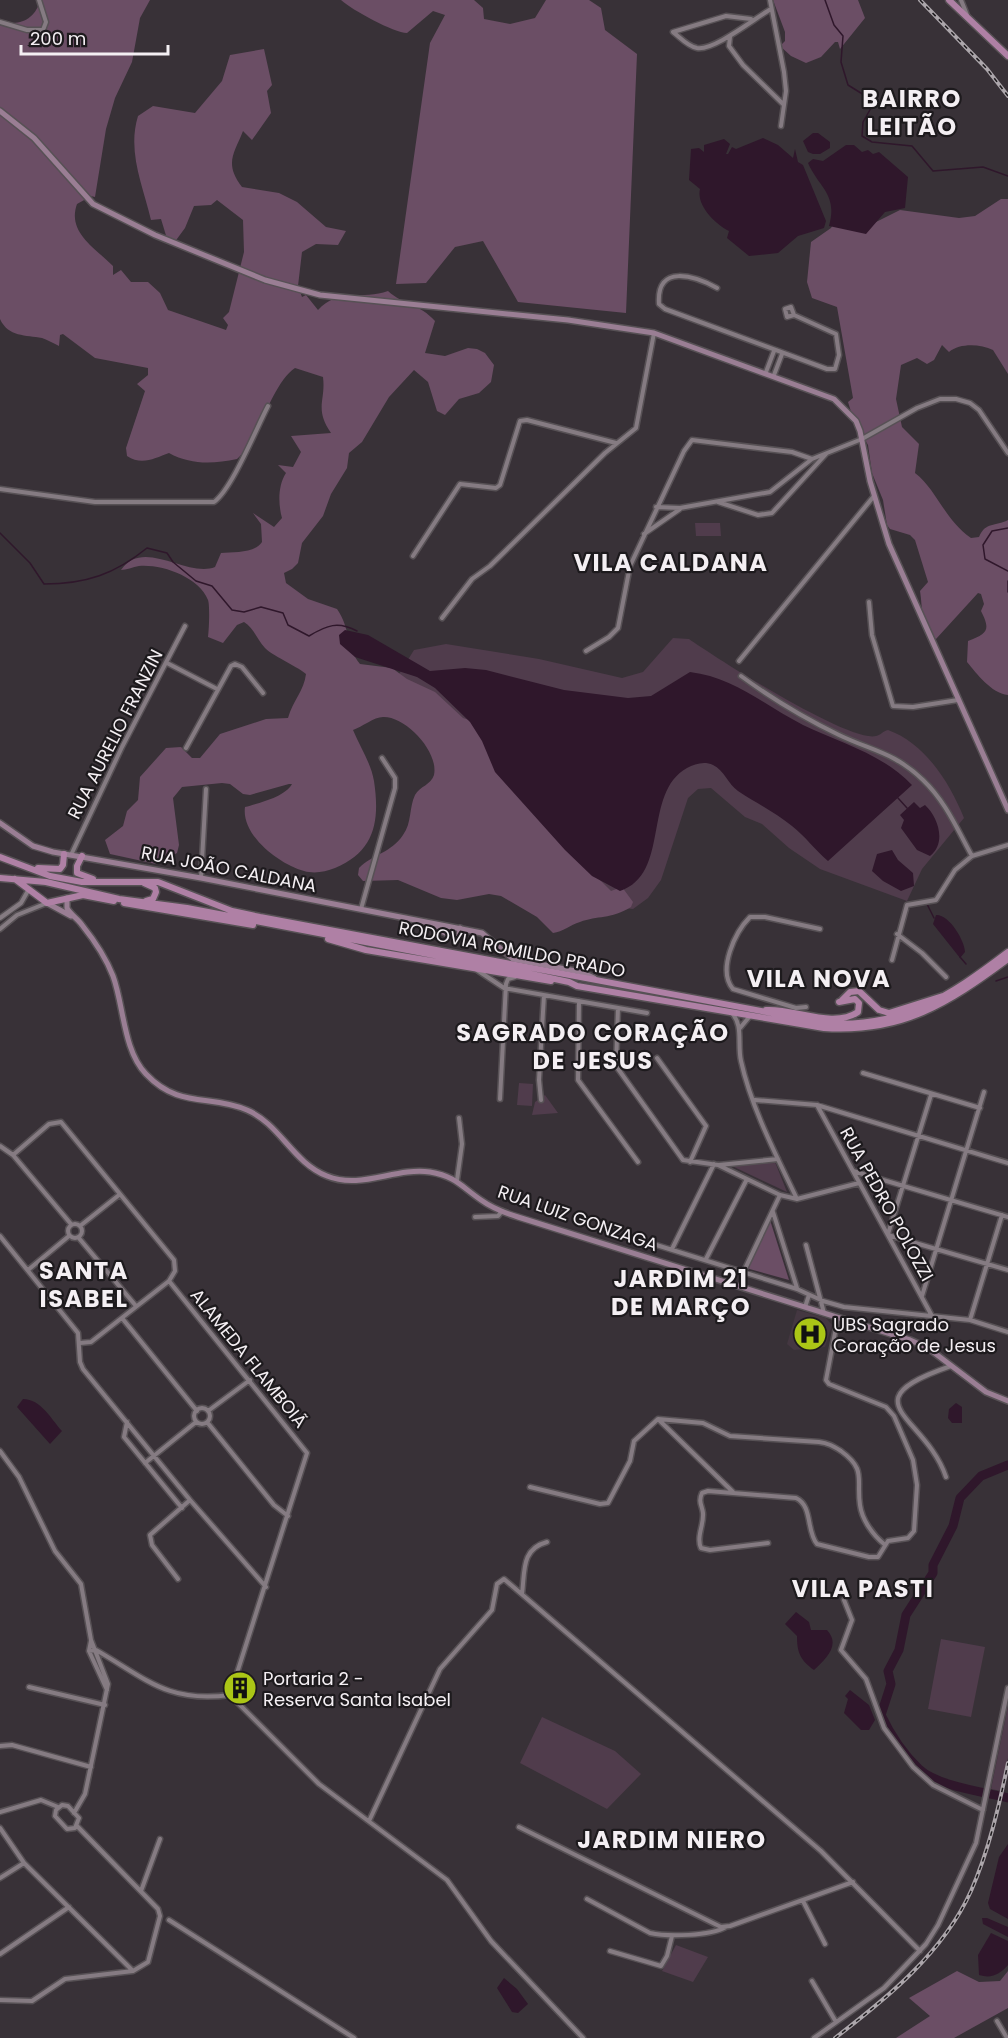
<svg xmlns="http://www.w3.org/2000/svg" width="1008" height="2038" font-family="Poppins,sans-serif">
	<rect width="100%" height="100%" fill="#383137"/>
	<path fill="#443741" d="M797,1310L826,1318L832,1325L825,1347L794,1350L787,1344Z"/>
	<path fill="#503c4c" d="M695,523H720L721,536H696Z
		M673,638L689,639C716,658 849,743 876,736C881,735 883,731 888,730C925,743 950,783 964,818L922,869L907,901L820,869L789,848L762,824L745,817L711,788L698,789L688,798L661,880L648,898L633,909L605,906L396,679L414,650L446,644L539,659L622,678L643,672Z
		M519,1083L533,1084L532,1106L517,1105Z
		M545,1095L558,1113L532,1115L535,1102Z
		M775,1162L787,1192L732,1166Z
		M941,1639L985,1647L971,1717L928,1709Z
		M1008,1706V1758L1001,1791L991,1789Z
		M542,1717L615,1751L641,1774L607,1809L520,1763Z
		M676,1945L708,1957L693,1982L662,1971Z"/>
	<path fill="#6b4e65" d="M40,0H150L140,18L132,62L115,98L106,129L95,197L86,195V199L77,204C67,232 94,247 113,266V275L121,270L131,282H148L160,293L168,310L226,330L228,325L223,318L229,312L244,252L243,220L217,200L211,205L194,206L185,228L174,243L168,242L161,219L151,220C143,185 127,152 138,116L153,106L195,113L222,81L230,55L264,49L272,85L267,91L271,113L252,140L243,131C234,154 224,163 242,187L279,193L297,202L326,227L346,231L338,245L316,244L302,252L298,286L302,297L306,295L318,310C338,288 363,300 388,291C403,305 420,304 435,321L425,353L445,356L468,348L477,349L485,353L494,365L491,382L479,393L459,399L445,415L437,411L428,382L414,370L389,397L362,442L349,453L347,468L331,494L323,516L302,543L298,563L292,569L284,573L286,583L308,599L337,609C350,627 347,649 360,664L392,668L407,679L435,692L463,718L475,722L586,866L611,891L622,887L633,902L631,907C610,920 598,915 580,922C570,925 563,932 553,933L537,917L501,896L489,894L457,900L441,898L398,880L363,881L358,875L359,868C373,854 391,853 403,835C412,823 409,807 415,795C420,786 431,785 434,775C439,751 405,716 383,717C374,717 362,727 353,730C360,747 371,763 374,781C380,821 375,851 335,868C325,872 314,874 304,871C279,864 241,835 245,807C259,803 285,797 292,784H289L250,795L243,794L230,784L222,783L182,787L173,798L179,845L177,853L156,864L110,854L105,840L123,826L127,811L138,800L140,777L166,748L181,747L192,758H200L220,734L266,719L288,718C293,700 304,691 306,674C295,665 271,655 265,648C257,640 254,628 244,622L237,625L223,643L208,637C209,630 210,605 208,600C199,577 162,564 139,566C133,567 126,570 121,570C143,537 187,578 215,567L221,553C234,552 255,553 262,542L261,524L253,513L274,527L282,518C278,504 278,485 286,473L278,465L293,467L301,452L291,436L331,433C314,408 326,401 323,377L295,368C272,383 259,439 237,459C213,464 191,465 169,453C155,458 142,466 127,456L126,448L145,391L137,384L148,375V368L95,358L63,334L60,335L59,346C53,343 48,340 42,338C26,335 8,337 0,319V20C18,28 36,19 40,0Z
		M341,0H474L483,8L484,19L510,24L535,18L546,0H589L601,8L605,30L637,54L626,313L518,302L483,241L455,247L426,283L396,284L430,43L445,15L433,11L407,33C394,33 352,10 341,0Z
		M773,0H858L865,18L840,49L838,42H835L821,57L806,63L791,56L780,46L785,41V32Z
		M1001,199H1008V374L993,350C980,344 960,343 949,352L942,345L934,360L927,364L917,358L901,365L896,399L902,427L919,444L915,473C937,490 944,519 971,538L979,537C986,521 995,527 1008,520V695C991,693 977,674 967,662L968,641C989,633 990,629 981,611L984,604L981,594L978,593L936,639C920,629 923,609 920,591L928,582L915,540L910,535L890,529L887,525L883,500L872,473L868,445L853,418L848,402L853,398L837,307L812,298L807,282L811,242L831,228L835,221L874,223L900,210L959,218L975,216Z
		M770,1220L789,1280L746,1268Z
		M957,1971L979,1982L1000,1981L1008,1971V2008L954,2038H896L930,2016L909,1998Z"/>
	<path fill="#2f172b" d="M813,133H818L830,142V148L820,154H813L808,152L803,141Z
		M763,138L778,145L793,158L795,149L798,162L803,165L826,221L824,228L798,236L778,253L749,256L727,238L729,231C715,224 696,205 700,189L689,180L691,149L699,148L704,152V145L724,139L730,144L726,154H728L732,147L736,149Z
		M846,145H854L862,152L868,150L873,154L879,152L908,177L905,208L885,212L866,234L829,226C838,194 819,188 808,163L813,159L823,161Z
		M345,630L368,635L430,671L465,668L486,670L564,690L628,698L651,696L690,672C733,677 766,706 803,725C840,743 883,754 912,785L828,861C815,850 805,836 792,826C775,812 756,803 738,791C728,784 724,770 713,765C704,761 695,764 687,768C642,793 671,874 620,891L592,876L565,850L495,772L482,741L470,722L435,688L417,677L355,657L340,644L339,635Z
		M914,802L920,808L925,805C938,817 947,843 930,856L917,850L901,828L904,820L900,815Z
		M892,850L898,860L913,873L914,886L901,891L883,881L872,871L877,854Z
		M936,915C949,914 965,941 965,952L960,958L933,924Z
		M23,1399C41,1399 51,1419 62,1431L50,1444L17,1407Z
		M956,1403L962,1407V1423H952L948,1418L949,1409Z
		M796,1612L809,1622L811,1630H827C841,1645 826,1659 814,1670C800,1660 797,1652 797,1636L785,1624Z
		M850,1690L869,1705L875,1720L869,1730H861L844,1713L848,1699L845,1696Z
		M1008,1844V1919L990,1909L988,1903L999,1857Z
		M982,1918H987L1008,1927V1937L983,1924Z
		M991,1933L1008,1941V1965C1000,1974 992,1979 979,1975L978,1955Z
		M504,1978L517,1989L528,2004L518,2013L512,2012L497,1988Z"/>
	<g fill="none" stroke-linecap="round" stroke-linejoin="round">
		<path stroke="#2f172b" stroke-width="1.5" d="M825,0L834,25L843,36L841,62L848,85L864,95L871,108L863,122L862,136L872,142L912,146L933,171L983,167L1008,176
			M1008,528L992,531L983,545L985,559L1008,571
			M0,533L30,563L44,584C86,584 115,574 147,548L167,553L173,562L196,581L212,586L232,610L244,612L261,607L283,613L288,625L309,636C327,625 338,621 357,631
			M1008,581V592
			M898,798L907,808
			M927,904L934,918
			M960,957L966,964
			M996,981L1008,977"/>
		<path stroke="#2f172b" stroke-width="9" d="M1008,1465L981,1476L960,1498L953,1526L933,1565V1573L906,1615L899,1650L888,1671L891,1684L881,1715C890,1734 904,1755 919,1769C937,1786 984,1792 1008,1798"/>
		<g stroke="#575155" stroke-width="7">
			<path id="street" d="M770,0L784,72L786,91L781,126
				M961,0L967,15
				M751,19L726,16L673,32C680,37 687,46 697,48C714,51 755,18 771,9
				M0,22L27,30H43L46,22L39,0
				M730,37L729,46L743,65L783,104
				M717,288C695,276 656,263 659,304L665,309L827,369H835L839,355L836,334L794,315L787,317L785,309L791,307L794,315
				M766,372L774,351
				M774,375L782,354
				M0,489L95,502H214C232,489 256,429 268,406
				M718,502L758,515L772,513L826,454
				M656,507L680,508L770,492L812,459L862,439L917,408L940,399H956L970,403L979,410L1008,453
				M644,534L680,509
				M413,556L460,484L496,488L500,485L520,421L527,420L616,443
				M869,602L872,635L893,706L913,707L958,700
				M442,618L472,579L490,566L605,453L636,428L654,333
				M586,651L609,637L618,628L630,566L684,451L692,440L792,452L812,459
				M739,661L874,496
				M167,663L217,689
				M741,676C771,698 806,719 839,735C872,751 894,752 923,780C946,802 957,829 972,856
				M186,748L231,666L235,664L242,667L263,693
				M71,855L122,747L185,626
				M201,878L206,789
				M361,909L395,788V778L382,758
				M0,918L21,903L29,889
				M0,929L17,915L47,903
				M897,934L922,953L946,977
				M892,960L907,905L936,900L955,870L972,856L1008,845
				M477,970L504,988L647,1013
				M579,1001L578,1080L638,1162
				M806,1007L796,1008L733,989C717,970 735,932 750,917H765L820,929
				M618,1008L616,1066L683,1160L718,1165L780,1195L797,1199L859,1183
				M731,1012C744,1025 737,1044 741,1061C751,1107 777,1157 797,1199
				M740,1028L750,1016
				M657,1058L706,1126L690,1162
				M863,1073L980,1108
				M500,1099L506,984L508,979L515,977
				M541,1100L539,1080L544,995
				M755,1100L817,1105L1008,1163
				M817,1105L932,1316
				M0,1146L13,1155L71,1224
				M13,1155L49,1124L61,1122L174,1260L175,1271L169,1281L91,1342L80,1343
				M719,1165L778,1159
				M853,1171L1008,1217
				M457,1180L462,1144L459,1118
				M773,1212L797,1288
				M475,1217L498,1216L502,1211
				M68 1231a7 7 0 1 1 14 0a7 7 0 1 1-14 0Z
				M80,1226L119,1195
				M888,1234L931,1095
				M888,1235L1008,1270
				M0,1236L78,1333L80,1362L83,1369L190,1500L266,1587
				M78,1237L136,1306
				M650,1243L797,1289L823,1301L844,1307L970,1320L1008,1332
				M806,1245L824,1313
				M672,1249L714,1164
				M706,1259L747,1179
				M28,1270L69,1236
				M743,1273L780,1195
				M169,1281L307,1453L230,1695
				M922,1296L984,1092
				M805,1307L809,1295
				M122,1318L197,1411
				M970,1320L1002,1215
				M194 1416a8 8 0 1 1 16 0a8 8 0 1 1-16 0Z
				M208,1411L250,1380
				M659,1420L733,1492
				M127,1422L124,1437L182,1508
				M207,1422L274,1505L288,1516
				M0,1451L19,1477L55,1551L81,1584L91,1640L108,1684L85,1794L74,1813
				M145,1463L196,1422
				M946,1477C925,1415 846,1402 951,1366
				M530,1487L600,1504L608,1503L630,1461L634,1441L658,1419L703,1423L730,1436L819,1442C828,1443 833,1446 841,1451C867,1470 856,1479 860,1505C862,1520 873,1535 884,1544
				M768,1543L710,1550L701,1548C696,1537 704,1525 703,1513C702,1505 698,1502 702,1493L708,1491L796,1498C813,1506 806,1531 817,1544L869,1557H878L888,1541L908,1538L914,1531L917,1485L913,1460L894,1416L886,1407L829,1384L826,1380L838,1317
				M178,1579L152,1545L150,1535L190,1500
				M522,1594C525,1571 521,1549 547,1542
				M844,1600L852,1620L841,1650L866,1679L884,1728L913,1767L933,1785L983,1810
				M91,1641L89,1651L107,1690
				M89,1651L96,1650C148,1680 168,1703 230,1695
				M29,1687L105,1705
				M230,1695L319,1784L447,1880L491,1941L583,2038
				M0,1746L12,1745L91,1767
				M62,1805L68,1806L79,1818L75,1828L67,1829L55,1816L56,1810Z
				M0,1812L41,1800L58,1807
				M369,1821L440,1669L492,1610L497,1584L504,1579L821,1851L920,1951
				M519,1827L721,1927L730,1926L853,1882
				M0,1828L24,1863L132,1970
				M0,1878L24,1863
				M141,1891L160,1839
				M587,1899L650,1933C668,1937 710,1936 726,1927
				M803,1901L825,1944
				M169,1920L354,2038
				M610,1951L661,1966L667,1956L672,1936
				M0,1954L69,1907
				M812,1981L836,2022
				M0,2000L32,2001L65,1979L133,1971L148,1962L160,1916L158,1909L77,1826
				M997,2021L1007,2038
				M814,2038L884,1988L926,1944L938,1925L976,1843L1008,1688"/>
		</g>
		<g stroke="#575155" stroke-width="8">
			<path id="secondary" d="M0,111L34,138L93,204L155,235L265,280L320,295L568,320L654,333L834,399L856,421L860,431L870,481L889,544L1008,810
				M0,823L33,846L53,852L201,878L482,933L513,959L581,972L594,978
				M67,898V908C71,915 78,919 82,925C94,940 106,958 113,976C124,1006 123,1050 146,1074C179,1109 210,1094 247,1110C280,1124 293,1163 327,1176C361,1190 395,1167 430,1172C455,1176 462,1187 481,1200C492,1208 505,1213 518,1217L910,1340L928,1348L986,1392L1008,1401
				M47,903L71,916
				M426,923L455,938L459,937L460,928"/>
		</g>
		<g stroke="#575155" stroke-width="9">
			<path id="primary" d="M949,0L1008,56
				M82,856L77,866V873L93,879
				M0,857L50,876L82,882H158L232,911L260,917L825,1023C901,1029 950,996 1008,952
				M38,868L60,869L63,865L64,854
				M0,878L46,882L119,899L187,908L517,971L569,982L577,986L824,1028C902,1033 947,1004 1008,959
				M15,879L47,903L83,895L114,901
				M144,883L155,888L156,892L153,899L146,901
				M124,903L253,925
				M328,939L366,950L551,981
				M842,1000L850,992L859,991L879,1010L889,1013L946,995
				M766,1010C794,1008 833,1029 858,1012L859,1003L855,999L839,1002"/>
		</g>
		<use href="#street" stroke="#857b82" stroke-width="4"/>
		<use href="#secondary" stroke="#9a7e94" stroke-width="5"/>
		<use href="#primary" stroke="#af80a5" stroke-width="6"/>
		<g stroke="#aca6ab" stroke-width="4">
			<path id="rail" d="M920,0L987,69L1008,96
				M835,2038C887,1998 943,1953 971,1891C989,1850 999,1806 1008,1763"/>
		</g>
		<use href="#rail" stroke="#1d1a1d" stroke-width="1.5" stroke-dasharray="4.5" stroke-linecap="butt"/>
	</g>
	<defs>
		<g id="hospital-disc" transform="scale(1.725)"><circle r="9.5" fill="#abc616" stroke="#1d1a1d"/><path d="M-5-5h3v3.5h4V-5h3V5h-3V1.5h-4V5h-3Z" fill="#111"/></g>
		<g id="building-disc" transform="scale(1.725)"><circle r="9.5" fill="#abc616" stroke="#1d1a1d"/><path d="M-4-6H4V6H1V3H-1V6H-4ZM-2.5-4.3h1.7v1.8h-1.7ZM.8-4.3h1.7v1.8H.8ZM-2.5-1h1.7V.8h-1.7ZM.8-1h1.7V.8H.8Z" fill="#111"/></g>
	</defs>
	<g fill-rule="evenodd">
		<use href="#hospital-disc" x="810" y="1334"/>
		<use href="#building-disc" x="240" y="1688"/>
	</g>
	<g text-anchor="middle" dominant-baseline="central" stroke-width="4.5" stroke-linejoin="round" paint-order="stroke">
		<g font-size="18" fill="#f4eff3" stroke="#1d1a1d">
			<text transform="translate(115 734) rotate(-63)">RUA AURELIO FRANZIN</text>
			<text transform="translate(229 869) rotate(11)">RUA JOÃO CALDANA</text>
			<text transform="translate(512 949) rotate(11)">RODOVIA ROMILDO PRADO</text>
			<text transform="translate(887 1204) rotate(61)">RUA PEDRO POLOZZI</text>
			<text transform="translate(578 1218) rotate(19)">RUA LUIZ GONZAGA</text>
			<text transform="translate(249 1358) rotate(51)">ALAMEDA FLAMBOIÃ</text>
		</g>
		<g font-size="18" fill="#f4eff3" stroke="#1d1a1d" text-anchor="start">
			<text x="833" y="1324">UBS Sagrado<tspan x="833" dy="21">Coração de Jesus</tspan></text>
			<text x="263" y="1678">Portaria 2 -<tspan x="263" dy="21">Reserva Santa Isabel</tspan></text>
		</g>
		<g font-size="24" font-weight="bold" letter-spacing="1.5" fill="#f4eff3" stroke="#1d1a1d">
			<text x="912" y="98">BAIRRO<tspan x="912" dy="28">LEITÃO</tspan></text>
			<text x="671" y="562">VILA CALDANA</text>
			<text x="819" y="978">VILA NOVA</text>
			<text x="593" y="1032">SAGRADO CORAÇÃO<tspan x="593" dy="28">DE JESUS</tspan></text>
			<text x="84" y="1270">SANTA<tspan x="84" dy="28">ISABEL</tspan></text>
			<text x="681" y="1278">JARDIM 21<tspan x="681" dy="28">DE MARÇO</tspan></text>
			<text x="863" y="1588">VILA PASTI</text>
			<text x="672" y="1839">JARDIM NIERO</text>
		</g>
	</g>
	<path d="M21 45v9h147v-9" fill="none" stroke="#f4eff3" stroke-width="3"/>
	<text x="30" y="45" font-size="18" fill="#f4eff3" stroke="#1d1a1d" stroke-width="4.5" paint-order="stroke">200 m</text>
</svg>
